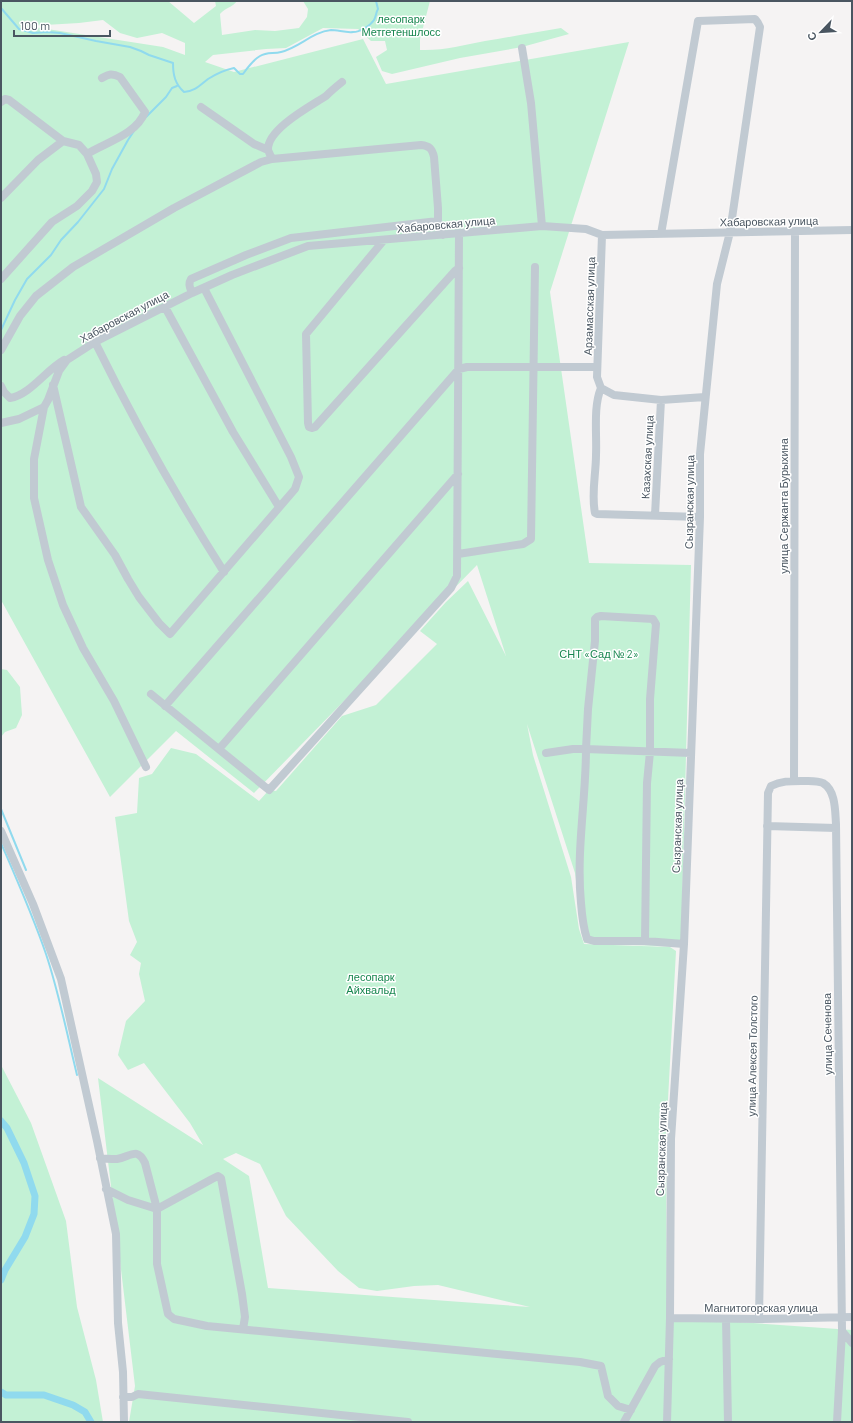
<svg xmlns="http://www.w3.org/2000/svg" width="853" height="1423" font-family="Barlow,sans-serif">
	<rect width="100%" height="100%" fill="#f5f3f3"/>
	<path fill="#c3f1d5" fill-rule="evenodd" d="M1,1H168L194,23L216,6L215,1H237C233,7 225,8 220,14L222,35L255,30L275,31L299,28L307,17L308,9L303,1H430L420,39V50C443,51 463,45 485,41C510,37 536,32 561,28L569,34L522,47L460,58L392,74L382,71L376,57L387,50L385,41H371L358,29L323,28L286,48L266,49L213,55L205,62L234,72L363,39L386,84L629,42L550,292L589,563L691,565L681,947L584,943L575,873L527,724L533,755L571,877L579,929L584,944L670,947L676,951L666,1137L667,1317L852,1330V1422H129L135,1386L98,1078L203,1145L190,1123L144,1063L128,1070L118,1055L126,1021L145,1001L139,974L141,963L130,955L137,942L129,921L115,817L137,813L139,778L152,774L171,748L196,754L259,801L269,790L276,791L342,716L376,705L437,644L420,631L446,602L468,581L506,656L477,565L254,793L176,731L110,797L1,600ZM103,20L120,33L137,38L162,33L185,43V55L163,47L28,26L79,23ZM236,1153L260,1164L286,1216L338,1271L359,1288L377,1291L414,1286L438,1285L530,1307L268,1288L249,1176L223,1159Z
		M1,669L7,670L20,687L22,715L16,728L5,732L1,737Z
		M1,1065L31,1123L66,1221L77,1307L96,1380L103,1422H1Z"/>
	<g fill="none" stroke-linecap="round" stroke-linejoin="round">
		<path stroke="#90daee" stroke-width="2" d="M1,8L19,29L33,33L47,32L60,33L96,41L130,47L141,51L149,55L173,63C173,75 175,84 184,92C195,91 199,86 208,79C216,74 224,70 234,68L240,74H243C248,67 253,60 260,56C267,52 273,54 281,52C299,48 312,32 331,30C338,30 346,33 353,32C360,32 370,26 374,20C376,17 376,12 378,9L376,1
			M146,117L166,97L172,88L177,86
			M1,330L15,300L27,279L51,255L61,240L78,222L104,189L112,169L128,140L134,131
			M1,809L26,870
			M1,843C17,880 33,916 46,954C59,993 67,1034 77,1075"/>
		<path stroke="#90daee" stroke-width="7" d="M1,1121L7,1128L24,1163L35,1196L34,1214L25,1237L5,1270L1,1280
			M1,1392L6,1395H44L73,1405L85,1412L91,1422"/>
		<path stroke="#c1cad2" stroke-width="8" d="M522,48L531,103L542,226
			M1,102L5,99L9,100L63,141
			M201,107L254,144L268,150
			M87,154C106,142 136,135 145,112L120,77C112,73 109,74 102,78
			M272,159C271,156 269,153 268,150C267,129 311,106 326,96C331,91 337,86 342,82
			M1,198L38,160L63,141L79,145L87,154L96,174L97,182L92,191L77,206L52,222L1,279
			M661,234L698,21L755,19L758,23L760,27L730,232L717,284L700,454V517L684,944L671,1139L670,1318L667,1422
			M602,235L597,377L601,388L614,395L661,400L705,397
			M384,240L306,334L308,423L309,427L312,428L315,427L455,271L459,268
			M192,293C190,288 188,284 191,279L246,255L291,238L438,221L443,235
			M165,307L233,432L279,507
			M95,342C134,421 177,498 224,572
			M1,350L20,316L36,296L73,267L174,208L261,162L272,159L421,145C429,146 432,148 434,157L438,208V221
			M53,385L81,507L115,555L128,579L139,597L159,623L170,634L295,489L299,477L291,457L204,288
			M1,386L4,392L10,398C30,395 46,370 64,360
			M601,388C593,407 597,434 596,455C596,474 591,494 595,513L597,514L700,517
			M44,407L34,459V498L48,560L63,605L83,648L114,701L146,767
			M1,423L19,419L44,407L48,400L59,371L67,360L95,342L192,293L232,275L308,246L542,226L586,229L602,235L852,230
			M655,515L661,400
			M458,554L523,544L531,539L535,267
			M151,694L269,790L451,588L457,576L459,234
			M165,706L459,369L467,367H597
			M219,749L458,474
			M546,753L573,749H586L588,709L595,641V619L597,617L601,616L653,619L656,624L650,699V752L647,783L645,941
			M794,781L795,231
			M767,826L836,828
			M1,831L33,904L61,979L97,1141L116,1234L118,1323L123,1372L124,1422
			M684,944L645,941H594L587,939C583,927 582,916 581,903C576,851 586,800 586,749L691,753
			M100,1158C106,1159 112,1159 117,1159C130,1157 137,1146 145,1163L157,1209L212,1179L218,1176L221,1178L242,1294L245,1317L243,1329
			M106,1189L128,1200L157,1209V1264L168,1314L174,1319L207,1326L580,1362L601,1366L608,1396L618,1406L631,1410
			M670,1318L759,1319L852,1317
			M726,1319L728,1422
			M759,1319L768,793L771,786C781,781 790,781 801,781C808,781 817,780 823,783C836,791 835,811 836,824L842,1331L837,1422
			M842,1331L852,1343
			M123,1397H132L138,1394L408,1422
			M624,1422L655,1366L660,1362L669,1359"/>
	</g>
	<g text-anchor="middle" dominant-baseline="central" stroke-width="3" stroke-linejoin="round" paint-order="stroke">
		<g font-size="11" fill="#17864f" stroke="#fff">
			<text x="401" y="18">лесопарк<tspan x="401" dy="13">Метгетеншлосс</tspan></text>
			<text x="599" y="653">СНТ «Сад № 2»</text>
			<text x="371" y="976">лесопарк<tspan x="371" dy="13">Айхвальд</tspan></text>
		</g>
		<g font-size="11" fill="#4a5661" stroke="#fff">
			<text transform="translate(769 221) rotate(-1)">Хабаровская улица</text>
			<text transform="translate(446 224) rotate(-5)">Хабаровская улица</text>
			<text transform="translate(589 306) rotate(-88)">Арзамасская улица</text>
			<text transform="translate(124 316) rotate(-28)">Хабаровская улица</text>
			<text transform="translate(647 457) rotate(-87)">Казахская улица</text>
			<text transform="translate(689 502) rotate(-89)">Сызранская улица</text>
			<text transform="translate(783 506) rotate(-90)">улица Сержанта Бурыхина</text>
			<text transform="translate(677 826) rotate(-88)">Сызранская улица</text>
			<text transform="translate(827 1034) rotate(-91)">улица Сеченова</text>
			<text transform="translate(752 1056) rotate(-89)">улица Алексея Толстого</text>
			<text transform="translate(661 1149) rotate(-88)">Сызранская улица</text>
			<text x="761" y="1307">Магнитогорская улица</text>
		</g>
	</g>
	<rect width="853" height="1423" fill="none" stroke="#4a5661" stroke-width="4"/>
	<g transform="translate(821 32) rotate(245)" stroke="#ffffff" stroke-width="3" paint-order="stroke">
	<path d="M0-3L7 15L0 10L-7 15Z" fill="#4a5661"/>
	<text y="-6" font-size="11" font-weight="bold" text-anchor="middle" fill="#4a5661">С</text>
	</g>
	<path d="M14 30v6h96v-6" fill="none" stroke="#4a5661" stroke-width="2"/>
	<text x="20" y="30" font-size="12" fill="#4a5661" stroke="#ffffff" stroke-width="3" paint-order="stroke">100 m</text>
</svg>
